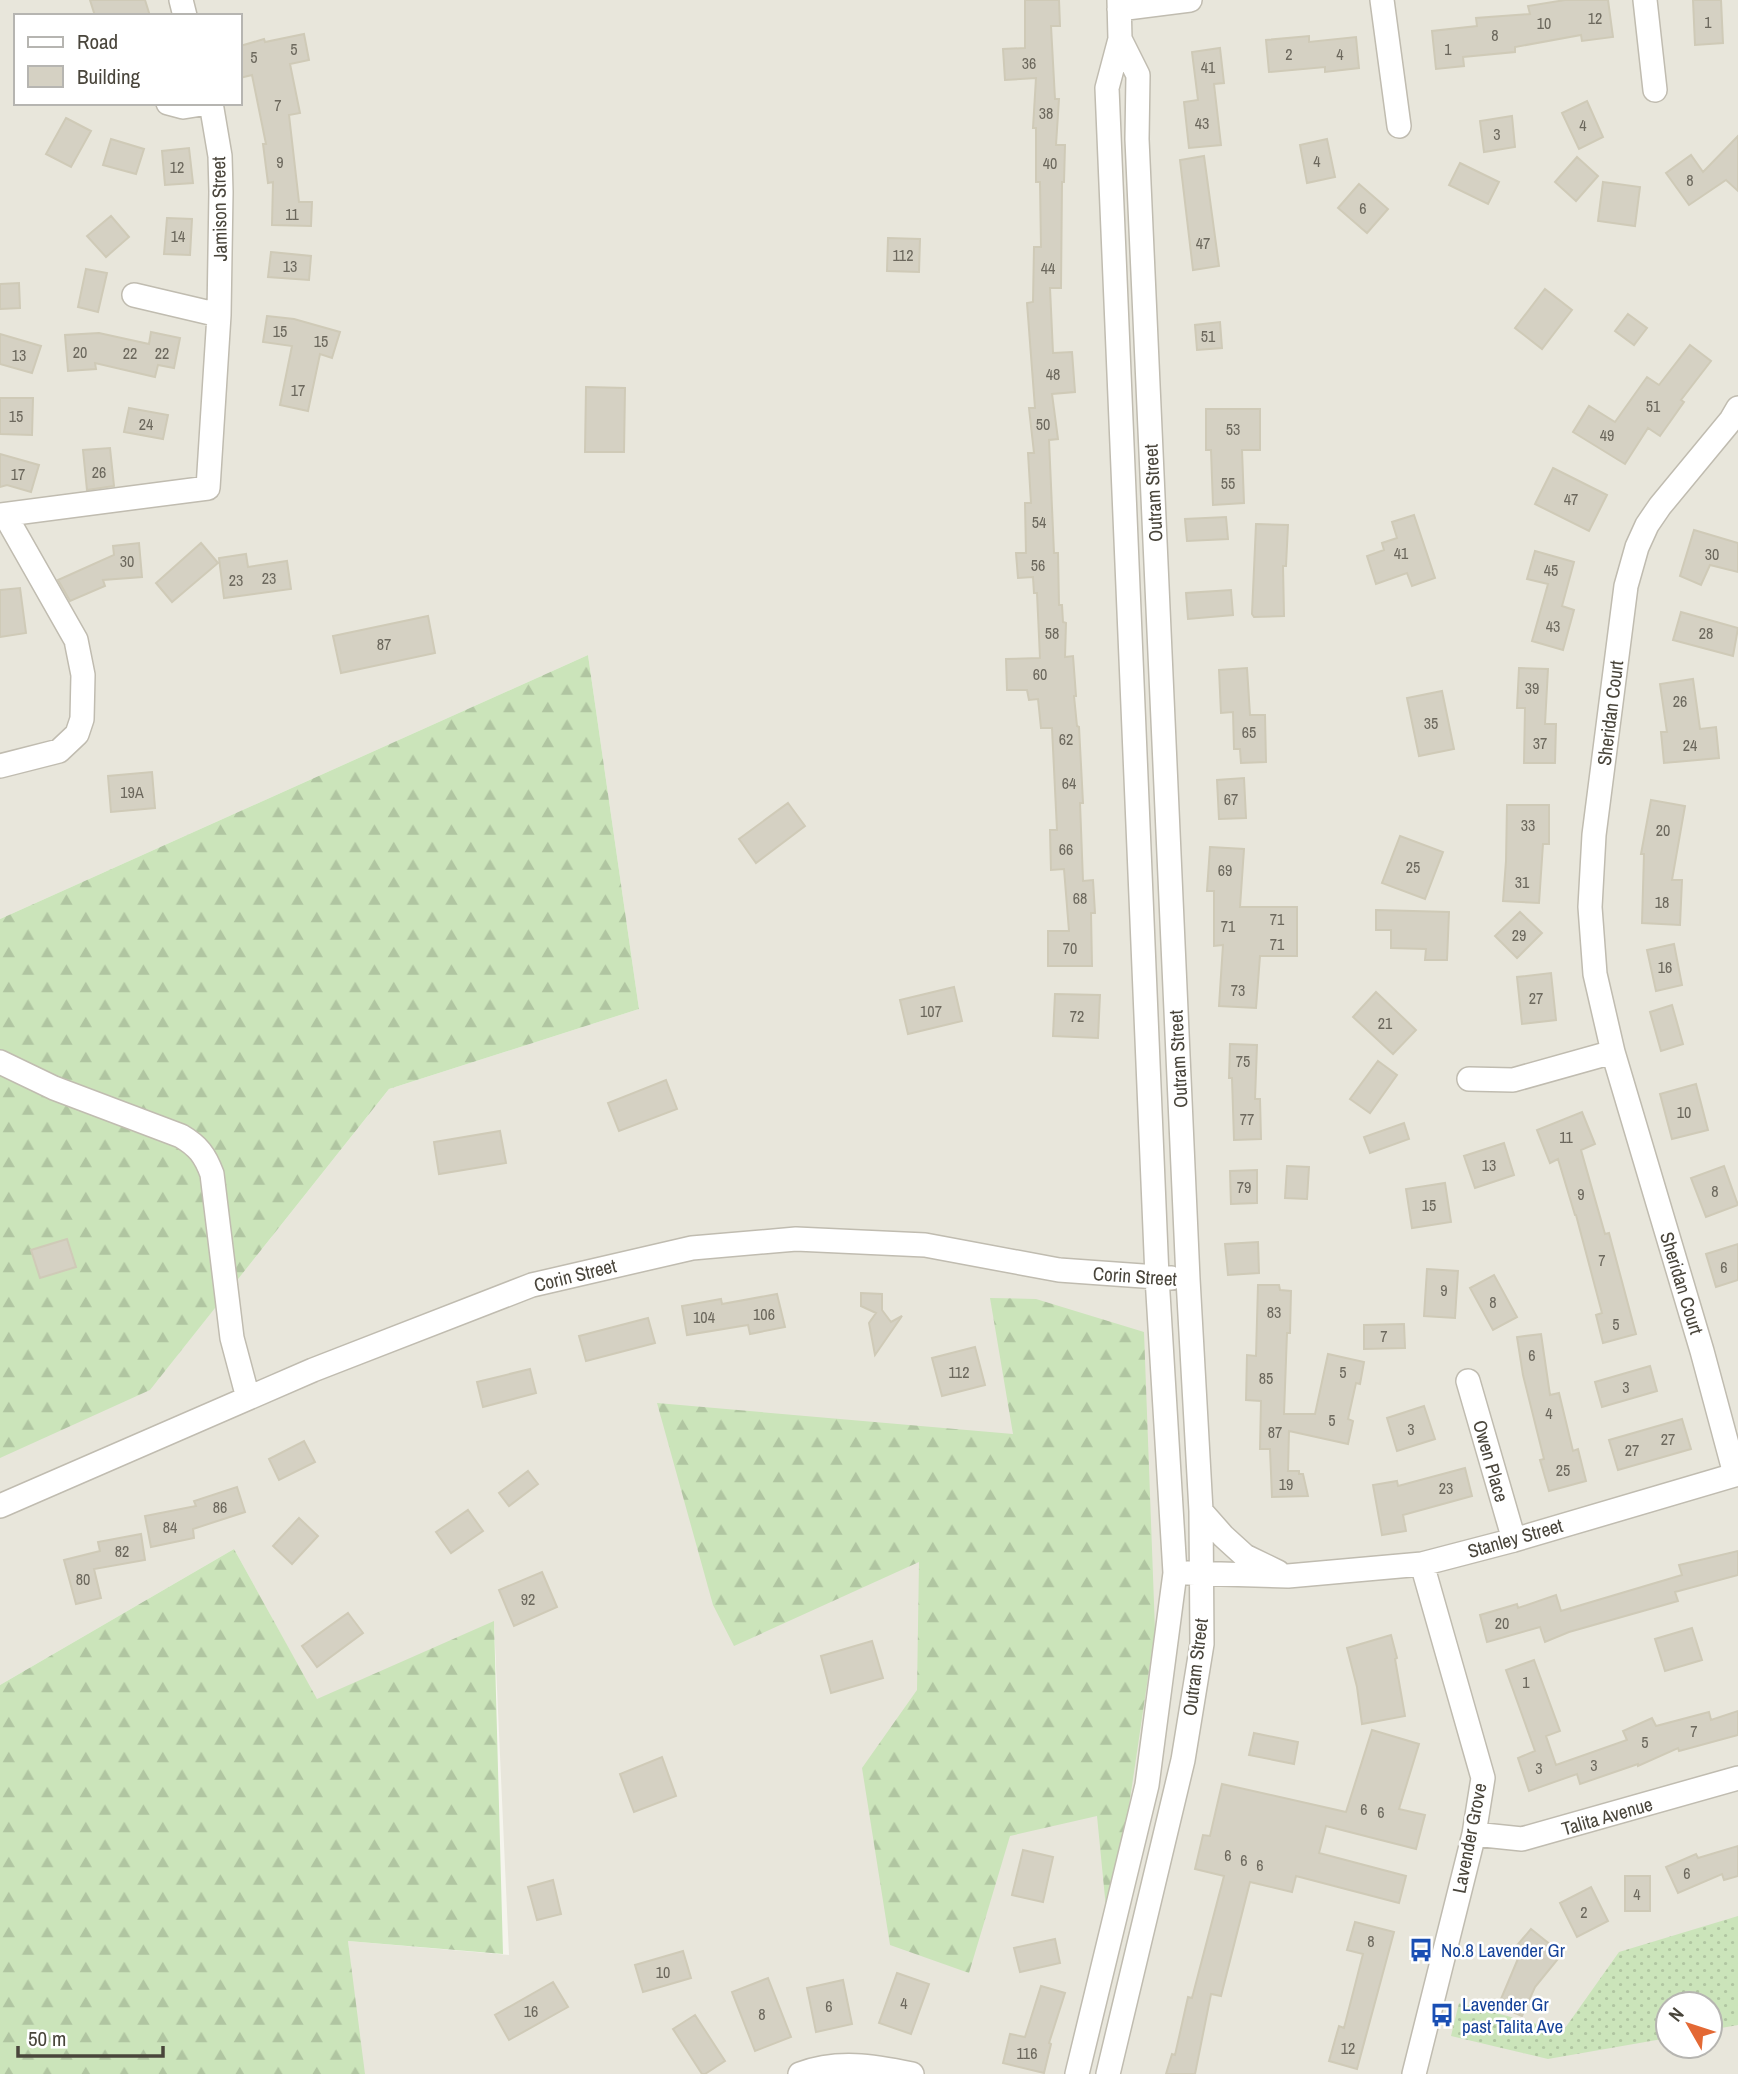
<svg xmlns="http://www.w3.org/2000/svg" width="1738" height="2074" font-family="'Archivo Narrow',sans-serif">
	<defs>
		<pattern id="grass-dots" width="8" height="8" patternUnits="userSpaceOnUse" patternTransform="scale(1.75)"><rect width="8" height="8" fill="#cbe4ba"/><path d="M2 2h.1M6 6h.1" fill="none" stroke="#b0c5a1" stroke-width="1.8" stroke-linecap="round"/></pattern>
		<pattern id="forest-firs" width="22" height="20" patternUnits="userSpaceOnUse" patternTransform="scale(1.75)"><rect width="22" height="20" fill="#cbe4ba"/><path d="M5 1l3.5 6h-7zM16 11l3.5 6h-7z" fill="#b0c5a1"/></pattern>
	</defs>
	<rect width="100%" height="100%" fill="#f5f4ed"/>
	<path fill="#e8e6db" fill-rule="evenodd" d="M0,0H1738V2074H362L348,1941L509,1955L494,1622L317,1700L234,1549L0,1685V1454L157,1381L389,1089L639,1009L588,655L0,919ZM16,16H240V103H16ZM1668,2004H1710V2046H1668Z"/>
	<path fill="url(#grass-dots)" d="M1738,1916V2025L1710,2030V2004H1668V2038L1548,2059L1451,2036L1459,2003L1563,2031L1619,1952Z"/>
	<path fill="url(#forest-firs)" d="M588,655L639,1009L389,1089L150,1390L0,1458V919Z
		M990,1298L1036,1299L1144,1332L1155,1630L1129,1806L1106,1908L1097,1816L1010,1836L969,1973L890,1945L862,1768L917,1690L919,1562L734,1646L713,1605L657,1403L1013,1434Z
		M234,1549L317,1699L494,1621L503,1954L348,1941L365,2074H0V1685Z"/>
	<path fill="#d5d1c3" stroke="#cfcab7" stroke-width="2" d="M90,0H145L150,16H95Z
		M1025,0H1059L1060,26H1051L1055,99H1059L1056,145H1065L1064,182H1062L1061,288H1050L1053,353L1072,352L1075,392L1052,394L1058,439L1049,440L1054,553H1058L1059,605H1062L1063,622L1066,623L1065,657L1073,656L1076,696H1074L1077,726L1079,727L1083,803H1080L1083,881L1093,880L1095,913H1091L1092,966H1048V931H1069L1064,869L1051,870L1050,830H1057L1052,728H1041L1038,699L1029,700L1027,690H1007L1006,659L1040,658L1037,593H1034L1033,577L1018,578L1016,553H1026L1025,503H1031L1028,453H1034L1029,408H1035L1027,303L1033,302L1034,247H1041L1040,182H1036V128H1033L1036,78L1005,80L1003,49L1025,48Z
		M1565,0H1608L1613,37L1582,41L1581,35L1515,47V52L1463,57L1464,66L1436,69L1432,31L1477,26L1476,18L1530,14L1528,6Z
		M1693,0H1721L1723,43L1695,45Z
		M304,34L309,60L290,64L300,113L289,115L299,202H312L311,226L272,225L273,182L268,183L263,144H266L252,75L240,78V46L264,39L265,42Z
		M1309,36V42L1356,37L1359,68L1325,72V67L1269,72L1266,40Z
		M1220,48L1224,83L1214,84L1221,145L1189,148L1184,102L1198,100L1192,52Z
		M1587,101L1603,137L1579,149L1562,113Z
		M1512,116L1515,147L1484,152L1480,121Z
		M66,118L91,131L71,167L46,154Z
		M1738,136V191L1726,180L1689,205L1666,173L1691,155L1703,172Z
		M111,139L144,149L136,174L103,165Z
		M1327,139L1335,177L1307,183L1300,145Z
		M189,148L193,183L165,185L162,151Z
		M1204,156L1219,266L1193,270L1180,160Z
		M1577,157L1598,176L1576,201L1555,182Z
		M1460,163L1499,182L1488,204L1449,185Z
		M1603,182L1640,187L1635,226L1598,221Z
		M1359,184L1388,209L1367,233L1338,208Z
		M111,216L129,237L106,257L87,236Z
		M167,218L192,219L190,255L164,254Z
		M888,238L920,239L919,272L887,271Z
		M271,252L311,256L309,280L268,277Z
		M86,269L107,273L98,312L78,307Z
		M19,283L20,308L0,309V284Z
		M1545,289L1572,310L1542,349L1515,328Z
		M1628,314L1647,328L1634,345L1615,331Z
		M267,316L294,319L340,332L332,358L320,354L308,411L280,405L292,346L263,342Z
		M1220,322L1222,348L1197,350L1195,325Z
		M151,332L180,338L174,368L158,365L155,377L95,363L96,369L68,371L65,335L99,333L149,344Z
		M0,334L41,346L32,373L0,364Z
		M1690,345L1711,361L1681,400L1684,402L1660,436L1648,428L1625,464L1573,432L1589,406L1615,422L1647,377L1659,385Z
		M586,387L625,388L624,452H585Z
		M0,398H33L32,435L0,434Z
		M129,408L168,415L163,439L124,432Z
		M1206,409H1260V450H1242L1244,503L1213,505L1211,450H1206Z
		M110,448L114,486L87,490L83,450Z
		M0,454L39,465L31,492L7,485L0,487Z
		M1553,468L1607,495L1589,531L1535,504Z
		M1414,515L1435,578L1412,586L1407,573L1376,584L1367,556L1384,550L1382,543L1397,538L1392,522Z
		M1226,517L1228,539L1187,541L1185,519Z
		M1256,524L1288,525L1286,566H1283L1284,616L1254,617L1252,614Z
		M1694,530L1738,543V572L1710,565L1701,585L1680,576Z
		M139,543L142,577L103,580L105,586L70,601L58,580L114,555L113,546Z
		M201,543L218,563L172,602L156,583Z
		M1535,551L1574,562L1562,606L1574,610L1563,650L1532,641L1548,584L1527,579Z
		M246,554L248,567L287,561L291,589L224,598L219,558Z
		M20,588L26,633L0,637V590Z
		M1231,590L1233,615L1188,619L1186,593Z
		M1681,612L1738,628L1733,656L1673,640Z
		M428,616L435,653L341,673L333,636Z
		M1247,668L1250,715H1265L1266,762L1241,763L1240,749H1234L1233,712L1221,713L1219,670Z
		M1519,668L1548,669L1545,724H1556L1555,763H1524L1525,708H1517Z
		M1693,679L1700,729L1716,727L1719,758L1664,763L1661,732H1667L1660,684Z
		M1442,691L1454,749L1419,756L1407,698Z
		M152,772L155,808L111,812L108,776Z
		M1244,778L1246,818L1219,819L1217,780Z
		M1651,800L1685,806L1672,880H1682L1680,925L1642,923L1644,854H1641Z
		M788,803L805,826L756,863L739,839Z
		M1507,805H1549V844H1543L1539,903L1503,901L1506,861Z
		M1400,836L1443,852L1425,899L1382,883Z
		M1210,847L1244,849L1240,907H1297V956H1260L1256,1008L1219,1006L1223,945L1214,946V891H1207Z
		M1376,910L1449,912L1447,960H1425L1426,949L1391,948V930H1376Z
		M1520,912L1542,933L1517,958L1495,936Z
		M1674,944L1682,985L1656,991L1647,950Z
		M1551,973L1556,1020L1522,1024L1517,977Z
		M954,987L962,1021L908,1034L900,1000Z
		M1376,992L1416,1030L1393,1054L1353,1017Z
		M1055,994L1100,995L1098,1038L1053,1036Z
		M1672,1005L1683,1044L1661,1051L1650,1012Z
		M1230,1044L1257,1045L1255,1099H1260L1261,1139L1234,1140L1232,1078H1229Z
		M1378,1061L1397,1075L1370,1113L1350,1099Z
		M666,1080L677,1109L619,1131L608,1103Z
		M1696,1084L1708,1130L1672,1139L1660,1094Z
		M1582,1112L1595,1144L1581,1150L1605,1234L1609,1233L1636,1334L1603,1343L1596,1315L1602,1313L1576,1215H1575L1558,1159L1550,1163L1537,1130Z
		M1404,1123L1409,1139L1370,1153L1364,1137Z
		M500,1131L506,1163L439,1174L434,1142Z
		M1504,1143L1514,1175L1475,1188L1464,1156Z
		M1287,1166L1309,1167L1307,1199L1285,1198Z
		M1724,1166L1738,1205L1706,1217L1691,1178Z
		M1257,1170V1203L1231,1204L1230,1171Z
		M1445,1183L1451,1222L1412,1228L1406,1189Z
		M67,1239L76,1267L40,1278L31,1250Z
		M1258,1242L1259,1273L1228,1275L1225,1244Z
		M1738,1244V1280L1716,1287L1706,1254Z
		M1427,1269L1458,1271L1455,1318L1424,1316Z
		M1494,1275L1517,1317L1493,1330L1470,1288Z
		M1258,1285H1279L1280,1290L1291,1291L1290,1333H1287L1284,1414H1315L1328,1354L1364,1362L1360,1384L1356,1383L1348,1419L1353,1421L1348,1444L1289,1431L1288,1471H1299V1474H1303L1308,1496L1272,1497L1270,1449H1260L1261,1401L1246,1400L1247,1355L1256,1356Z
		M861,1293L882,1294V1310L891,1322L902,1316L875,1355L869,1323L876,1313L861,1306Z
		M777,1294L785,1327L750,1334L748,1325L687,1335L682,1306L721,1299L722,1304Z
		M648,1318L655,1343L586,1361L579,1336Z
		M1404,1324L1405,1348L1364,1349V1325Z
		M1541,1334L1550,1395L1559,1393L1573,1451L1578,1449L1586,1481L1549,1491L1540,1460L1544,1459L1523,1375L1517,1337Z
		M975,1347L985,1385L942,1396L932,1358Z
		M1650,1366L1657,1391L1602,1407L1595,1382Z
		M530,1369L536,1393L483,1407L477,1382Z
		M1424,1406L1435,1439L1397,1451L1387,1418Z
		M1682,1419L1691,1449L1618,1470L1609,1440Z
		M304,1441L315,1462L279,1480L269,1459Z
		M1465,1468L1472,1496L1403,1515L1406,1531L1382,1535L1373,1485L1397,1481L1398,1486Z
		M528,1471L538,1484L509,1506L499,1493Z
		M237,1487L245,1512L193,1529L194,1538L151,1547L145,1516L196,1506L194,1501Z
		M468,1510L483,1531L451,1553L436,1532Z
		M299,1518L318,1536L292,1564L273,1546Z
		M141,1534L145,1560L94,1569L101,1598L76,1604L64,1560L100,1551L98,1542Z
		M1738,1551V1575L1675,1592L1678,1601L1569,1632L1545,1642L1540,1627L1487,1642L1480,1615L1517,1604L1518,1608L1556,1595L1561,1611L1682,1575L1679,1565Z
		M542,1572L557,1607L514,1626L499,1590Z
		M348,1613L363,1633L317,1667L302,1646Z
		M1692,1628L1702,1660L1665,1671L1655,1639Z
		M1391,1635L1397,1658L1395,1659L1405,1716L1362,1724L1357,1687L1347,1648Z
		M872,1641L883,1678L831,1693L821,1656Z
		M1534,1660L1560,1731L1546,1736L1556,1765L1627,1740L1623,1731L1652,1718L1656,1726L1709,1712L1711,1720L1738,1711V1735L1679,1751L1678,1748L1638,1766V1764L1580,1784L1577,1774L1529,1791L1518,1758L1535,1751L1506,1670Z
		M1372,1730L1419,1744L1399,1809L1425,1815L1416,1849L1326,1826L1319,1853L1406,1876L1399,1903L1296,1876L1292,1892L1250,1882L1221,1996L1211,1994L1195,2074H1166L1172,2054L1175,2055L1188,1997L1192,1998L1224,1876L1195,1869L1203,1835L1210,1836L1222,1784L1346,1812Z
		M1254,1733L1298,1742L1294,1764L1249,1755Z
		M662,1757L676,1796L634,1812L620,1774Z
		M1738,1846V1876L1724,1880L1722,1874L1678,1893L1666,1867L1696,1854L1698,1858Z
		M1023,1850L1053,1857L1043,1902L1012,1895Z
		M1625,1876H1650V1911H1625Z
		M553,1880L561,1914L537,1920L528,1887Z
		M1591,1887L1608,1921L1577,1937L1560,1903Z
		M1355,1922L1394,1932L1357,2069L1329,2061L1339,2026L1344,2028L1363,1954L1347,1950Z
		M1531,1929L1562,1954L1535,1987L1522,2016L1498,2006L1520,1954L1514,1949Z
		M1055,1939L1060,1963L1020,1972L1014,1948Z
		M683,1951L691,1978L643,1992L635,1965Z
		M897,1973L929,1984L911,2034L879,2023Z
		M768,1978L791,2037L755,2051L732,1992Z
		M843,1980L852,2024L816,2032L807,1988Z
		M553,1982L568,2007L509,2040L495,2015Z
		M1041,1986L1065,1993L1049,2043L1051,2044L1044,2073L1003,2063L1010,2034L1025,2037Z
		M695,2015L725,2061L705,2074H702L673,2029Z"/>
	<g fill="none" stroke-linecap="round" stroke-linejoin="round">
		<g stroke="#c0bcb0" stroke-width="26">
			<path id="minor" d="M181,0L185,16
				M1382,0L1399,126
				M1645,0L1655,90
				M1119,9L1190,0
				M168,103L183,107L208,103
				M134,295L219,315
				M0,515L208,488L219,315L221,192L220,156L211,103
				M0,766L59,751L77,734L82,719L83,675L76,640L5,515
				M0,1062L54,1088L181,1136C198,1146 205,1155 212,1174L232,1338L248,1398
				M1469,1079L1513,1080L1613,1052
				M1468,1381L1514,1540
				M1735,1474L1702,1351L1613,1052L1595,974L1590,907L1594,835L1626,586L1637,547L1647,525L1660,506L1731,420L1738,408
				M0,1506L313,1370L532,1285L692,1248L796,1239L925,1245L1059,1270L1171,1278
				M1201,1511L1223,1536L1245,1556L1278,1572
				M1187,1573L1288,1576L1422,1564L1514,1540L1738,1474
				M1474,1834L1522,1839L1738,1778
				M800,2074C838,2060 873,2066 912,2074
				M1077,2074L1147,1785L1175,1573L1157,1277L1107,88L1120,39L1119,0
				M1108,2074L1183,1760L1202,1644L1201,1511L1188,1279L1137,139L1138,75L1120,39
				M1414,2074L1474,1834L1483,1778L1422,1564"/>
		</g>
		<use href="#minor" stroke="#fff" stroke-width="23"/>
	</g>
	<defs>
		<g id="bus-bare" transform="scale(1.89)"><path d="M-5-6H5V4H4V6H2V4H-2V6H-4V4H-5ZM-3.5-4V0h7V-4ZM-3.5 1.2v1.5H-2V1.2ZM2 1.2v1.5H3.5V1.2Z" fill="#1a4fb4" stroke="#fff" stroke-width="2.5" paint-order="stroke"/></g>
	</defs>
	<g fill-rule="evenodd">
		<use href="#bus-bare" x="1421" y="1950"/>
		<use href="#bus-bare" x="1442" y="2015"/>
	</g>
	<g text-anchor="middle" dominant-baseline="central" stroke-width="5" stroke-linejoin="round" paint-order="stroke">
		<g font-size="16" fill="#6c685d">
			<text x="1595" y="18">12</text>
			<text x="1708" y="22">1</text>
			<text x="1544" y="23">10</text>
			<text x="1495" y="35">8</text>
			<text x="294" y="49">5</text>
			<text x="1448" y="49">1</text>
			<text x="1289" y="54">2</text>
			<text x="1340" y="54">4</text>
			<text x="254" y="57">5</text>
			<text x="1029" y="63">36</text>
			<text x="1208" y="67">41</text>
			<text x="278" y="105">7</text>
			<text x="1046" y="113">38</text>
			<text x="1202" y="123">43</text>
			<text x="1583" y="125">4</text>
			<text x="1497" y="134">3</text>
			<text x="1317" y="161">4</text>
			<text x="280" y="162">9</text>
			<text x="1050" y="163">40</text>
			<text x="177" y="167">12</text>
			<text x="1690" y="180">8</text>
			<text x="1363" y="208">6</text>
			<text x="292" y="214">11</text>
			<text x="178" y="236">14</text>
			<text x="1203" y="243">47</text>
			<text x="903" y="255">112</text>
			<text x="290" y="266">13</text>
			<text x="1048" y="268">44</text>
			<text x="280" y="331">15</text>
			<text x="1208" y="336">51</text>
			<text x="321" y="341">15</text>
			<text x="80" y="352">20</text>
			<text x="130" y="353">22</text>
			<text x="162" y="353">22</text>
			<text x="19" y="355">13</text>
			<text x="1053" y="374">48</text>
			<text x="298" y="390">17</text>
			<text x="1653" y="406">51</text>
			<text x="16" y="416">15</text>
			<text x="146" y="424">24</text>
			<text x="1043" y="424">50</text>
			<text x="1233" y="429">53</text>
			<text x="1607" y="435">49</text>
			<text x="99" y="472">26</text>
			<text x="18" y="474">17</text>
			<text x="1228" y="483">55</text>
			<text x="1571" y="499">47</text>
			<text x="1039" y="522">54</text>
			<text x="1401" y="553">41</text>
			<text x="1712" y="554">30</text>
			<text x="127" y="561">30</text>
			<text x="1038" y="565">56</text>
			<text x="1551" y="570">45</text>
			<text x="269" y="578">23</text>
			<text x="236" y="580">23</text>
			<text x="1553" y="626">43</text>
			<text x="1052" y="633">58</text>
			<text x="1706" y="633">28</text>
			<text x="384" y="644">87</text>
			<text x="1040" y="674">60</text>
			<text x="1532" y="688">39</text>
			<text x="1680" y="701">26</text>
			<text x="1431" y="723">35</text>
			<text x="1249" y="732">65</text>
			<text x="1066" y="739">62</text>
			<text x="1540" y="743">37</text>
			<text x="1690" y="745">24</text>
			<text x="1069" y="783">64</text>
			<text x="132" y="792">19A</text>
			<text x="1231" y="799">67</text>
			<text x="1528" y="825">33</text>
			<text x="1663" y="830">20</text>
			<text x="1066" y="849">66</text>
			<text x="1413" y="867">25</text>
			<text x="1225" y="870">69</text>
			<text x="1522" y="882">31</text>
			<text x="1080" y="898">68</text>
			<text x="1662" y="902">18</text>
			<text x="1277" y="919">71</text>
			<text x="1228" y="926">71</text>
			<text x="1519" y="935">29</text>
			<text x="1277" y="944">71</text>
			<text x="1070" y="948">70</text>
			<text x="1665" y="967">16</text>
			<text x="1238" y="990">73</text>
			<text x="1536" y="998">27</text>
			<text x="931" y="1011">107</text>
			<text x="1077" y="1016">72</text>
			<text x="1385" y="1023">21</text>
			<text x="1243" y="1061">75</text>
			<text x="1684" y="1112">10</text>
			<text x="1247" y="1119">77</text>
			<text x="1566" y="1137">11</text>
			<text x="1489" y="1165">13</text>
			<text x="1244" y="1187">79</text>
			<text x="1715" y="1191">8</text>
			<text x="1581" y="1194">9</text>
			<text x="1429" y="1205">15</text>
			<text x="1602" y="1260">7</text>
			<text x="1724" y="1267">6</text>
			<text x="1444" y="1290">9</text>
			<text x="1493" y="1302">8</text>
			<text x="1274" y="1312">83</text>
			<text x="764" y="1314">106</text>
			<text x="704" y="1317">104</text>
			<text x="1616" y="1324">5</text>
			<text x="1384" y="1336">7</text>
			<text x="1532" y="1355">6</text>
			<text x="959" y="1372">112</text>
			<text x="1343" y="1372">5</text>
			<text x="1266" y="1378">85</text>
			<text x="1626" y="1387">3</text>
			<text x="1549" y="1413">4</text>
			<text x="1332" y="1420">5</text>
			<text x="1411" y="1429">3</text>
			<text x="1275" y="1432">87</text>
			<text x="1668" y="1439">27</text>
			<text x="1632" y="1450">27</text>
			<text x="1563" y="1470">25</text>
			<text x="1286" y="1484">19</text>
			<text x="1446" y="1488">23</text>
			<text x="220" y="1507">86</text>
			<text x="170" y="1527">84</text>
			<text x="122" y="1551">82</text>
			<text x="83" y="1579">80</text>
			<text x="528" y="1599">92</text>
			<text x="1502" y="1623">20</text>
			<text x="1526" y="1682">1</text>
			<text x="1694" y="1731">7</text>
			<text x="1645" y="1742">5</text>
			<text x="1594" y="1765">3</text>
			<text x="1539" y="1768">3</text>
			<text x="1364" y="1809">6</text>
			<text x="1381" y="1812">6</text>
			<text x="1228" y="1855">6</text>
			<text x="1244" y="1860">6</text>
			<text x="1260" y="1865">6</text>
			<text x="1687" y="1873">6</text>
			<text x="1637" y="1894">4</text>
			<text x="1584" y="1912">2</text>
			<text x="1371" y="1941">8</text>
			<text x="663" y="1972">10</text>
			<text x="904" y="2003">4</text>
			<text x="829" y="2006">6</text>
			<text x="531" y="2011">16</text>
			<text x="762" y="2014">8</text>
			<text x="1348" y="2048">12</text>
			<text x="1027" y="2053">116</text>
		</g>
		<g font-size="19" fill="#49453b" stroke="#fff">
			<text transform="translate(219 209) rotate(-91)">Jamison Street</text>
			<text transform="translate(1153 493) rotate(-93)">Outram Street</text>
			<text transform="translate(1610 713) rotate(-83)">Sheridan Court</text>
			<text transform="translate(1178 1059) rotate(-93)">Outram Street</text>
			<text transform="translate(575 1275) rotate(-14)">Corin Street</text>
			<text transform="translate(1135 1276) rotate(4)">Corin Street</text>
			<text transform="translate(1682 1283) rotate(73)">Sheridan Court</text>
			<text transform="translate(1491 1461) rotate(74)">Owen Place</text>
			<text transform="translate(1515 1538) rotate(-16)">Stanley Street</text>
			<text transform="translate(1195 1667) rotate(-83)">Outram Street</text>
			<text transform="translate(1607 1816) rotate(-16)">Talita Avenue</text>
			<text transform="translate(1469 1838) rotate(-79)">Lavender Grove</text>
		</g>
		<g font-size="19" fill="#164399" stroke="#fff" text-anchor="start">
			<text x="1441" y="1950">No.8 Lavender Gr</text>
			<text x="1462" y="2004">Lavender Gr<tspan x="1462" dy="22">past Talita Ave</tspan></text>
		</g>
	</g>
	<rect x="14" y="14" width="228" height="91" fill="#ffffff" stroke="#b6b5b1" stroke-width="2"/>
	<rect x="28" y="37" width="35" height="10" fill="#ffffff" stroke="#b6b5b1" stroke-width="2"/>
	<text x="77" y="49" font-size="21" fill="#49453b">Road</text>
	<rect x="28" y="66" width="35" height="21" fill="#d5d1c3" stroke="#b6b5b1" stroke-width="2"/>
	<text x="77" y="84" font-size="21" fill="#49453b">Building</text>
	<g transform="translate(1689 2025) rotate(309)"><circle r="33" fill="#ffffff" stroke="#b6b5b1" stroke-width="2"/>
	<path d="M0-5L12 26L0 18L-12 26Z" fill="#e36935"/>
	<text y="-10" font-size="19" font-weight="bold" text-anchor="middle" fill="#49453b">N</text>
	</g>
	<path d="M18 2046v10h145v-10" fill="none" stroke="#49453b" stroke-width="3.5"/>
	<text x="28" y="2046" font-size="21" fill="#49453b" stroke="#ffffff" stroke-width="5" paint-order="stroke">50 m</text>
</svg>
